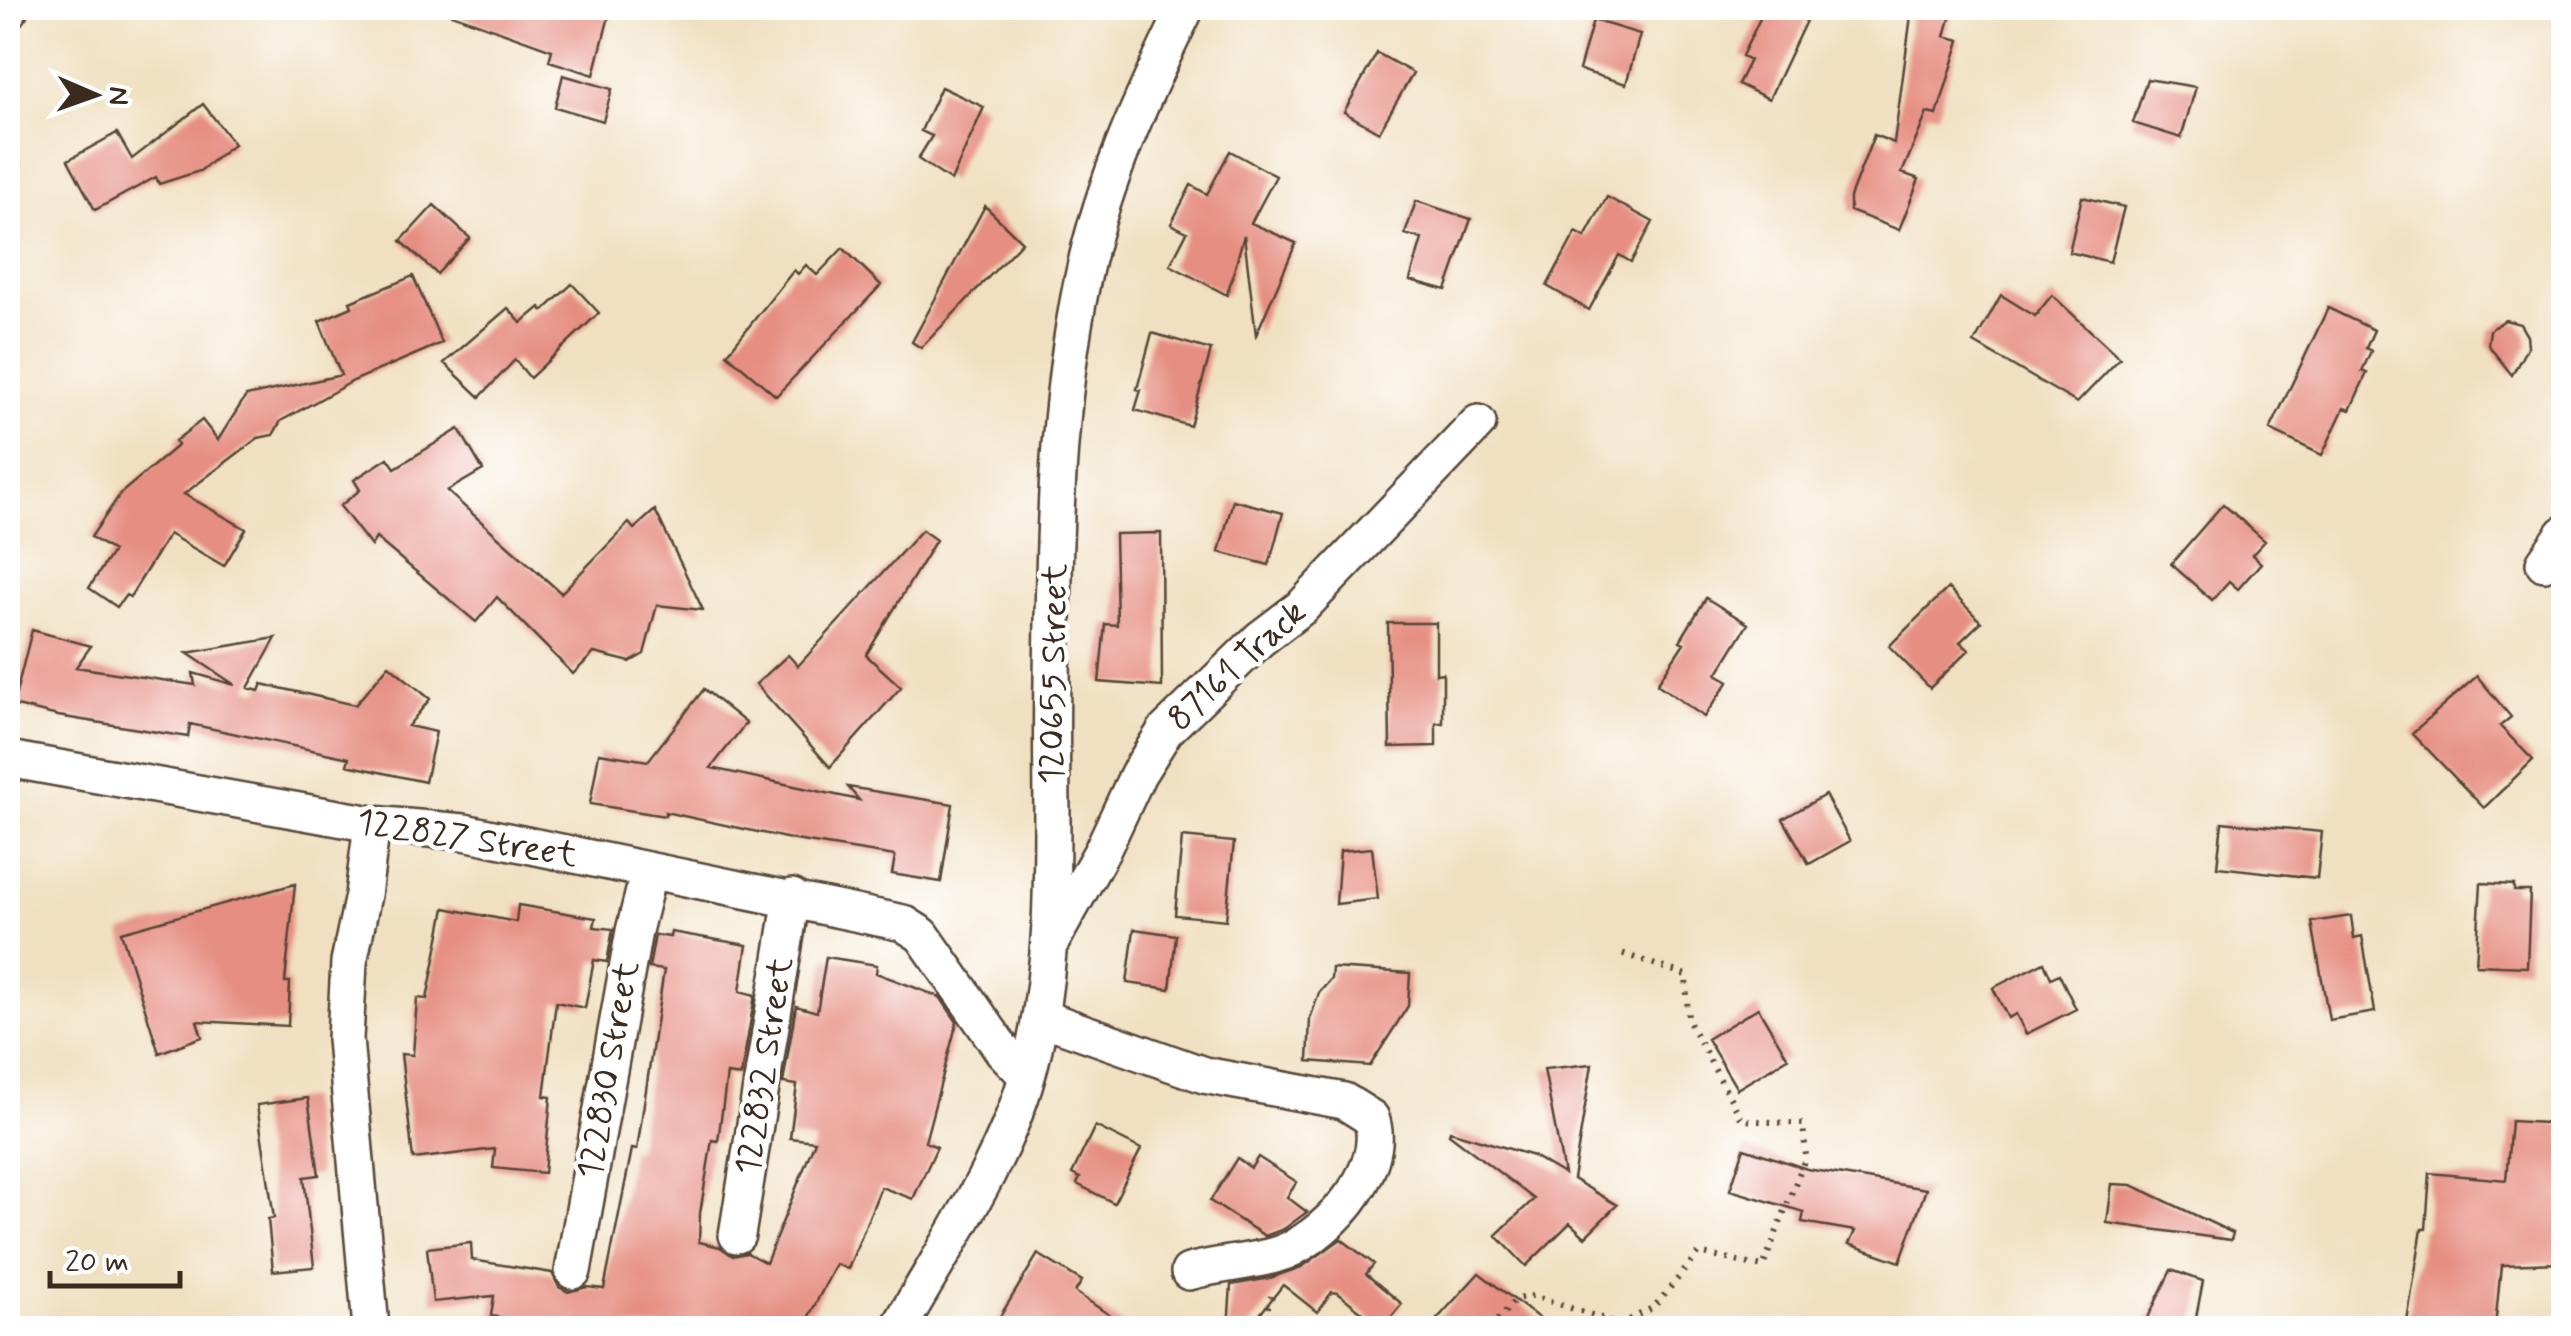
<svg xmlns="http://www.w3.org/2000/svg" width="2571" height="1336" font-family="Mynerve,sans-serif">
	<rect width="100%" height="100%" fill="#fff"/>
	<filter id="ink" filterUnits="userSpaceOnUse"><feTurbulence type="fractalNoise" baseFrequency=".01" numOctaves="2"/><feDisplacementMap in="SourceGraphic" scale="20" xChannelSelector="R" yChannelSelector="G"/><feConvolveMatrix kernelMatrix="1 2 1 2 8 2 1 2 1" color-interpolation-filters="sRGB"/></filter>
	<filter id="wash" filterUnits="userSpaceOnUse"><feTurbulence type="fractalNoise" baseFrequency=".0048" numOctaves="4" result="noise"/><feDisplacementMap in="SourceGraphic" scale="40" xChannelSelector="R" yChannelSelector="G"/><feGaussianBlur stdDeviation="2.25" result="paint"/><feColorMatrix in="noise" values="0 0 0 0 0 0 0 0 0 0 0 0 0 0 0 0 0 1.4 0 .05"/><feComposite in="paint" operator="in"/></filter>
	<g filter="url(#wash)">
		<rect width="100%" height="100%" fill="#f0e0c1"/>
		<g id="blocks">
			<path fill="#e68e82" d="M447,8H611L594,75L549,61L552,50L446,12Z
				M1765,8H1812L1769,99L1738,84L1750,60L1742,56Z
				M1912,8H1953L1945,36L1960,40L1937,115L1927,113L1902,173L1919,179L1899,230L1850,211V197L1874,135L1894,143Z
				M1593,20L1640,34L1626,84L1579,70Z
				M1377,53L1413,73L1379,132L1344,112Z
				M563,75L612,89L603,121L555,107Z
				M2147,79L2196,87L2181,138L2133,123Z
				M941,87L984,107L951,181L918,159L932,136L921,131Z
				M203,104L234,144L200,171L159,184L156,177L95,210L68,160L117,133L132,159Z
				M1230,151L1276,176L1251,223L1296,243L1256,335L1244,235L1227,295L1170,265L1187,232L1171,224L1191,185L1207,194Z
				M1607,197L1653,222L1631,262L1619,255L1589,310L1547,286L1576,232L1585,237Z
				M2082,197L2124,207L2110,262L2069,252Z
				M1416,201L1471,219L1446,290L1410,280L1422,239L1405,234Z
				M434,205L470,238L437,274L401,241Z
				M985,206L1022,242L921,348L912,342Z
				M843,248L881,285L776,396L727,354L794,270L798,274L806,265L817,275Z
				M413,276L442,343L353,381L281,421L273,435L258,438L184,494L246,529L224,566L169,534L130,597L126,595L117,607L89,588L113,551L91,537L121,493L178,445L175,441L202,420L218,440L246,396L341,375L319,321L352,307L350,302Z
				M572,284L599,313L530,378L515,360L480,397L444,363L508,308L521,323L540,307L543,311Z
				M2001,295L2035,316L2052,295L2120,358L2077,403L1974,343Z
				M2328,308L2374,330L2366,348L2371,351L2362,371L2367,373L2350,410L2344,408L2322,455L2270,430Z
				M2505,320L2520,324L2527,336L2528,346L2512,375L2488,345L2490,330Z
				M1152,333L1211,350L1190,426L1135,410L1141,390L1137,389Z
				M459,429L483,470L447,491L561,593L629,523L634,529L655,510L703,610L657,605L644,654L630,662L594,653L573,674L497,597L476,622L376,538L371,546L340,506L360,490L354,480L388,458L395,468Z
				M1233,500L1283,513L1269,565L1219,552Z
				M2223,504L2265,541L2252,555L2261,563L2238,589L2229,581L2212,600L2171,564Z
				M922,530L936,540L866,655L901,687L830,767L756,684L788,655L798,666Z
				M1161,533L1162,687L1099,682L1105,624L1117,625L1115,534Z
				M1948,588L1981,622L1960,642L1969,650L1930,688L1889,646Z
				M1706,598L1748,624L1717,674L1729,681L1704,717L1657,684L1684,643L1680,641Z
				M1388,623H1436V674L1443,673V723H1436V746L1390,747Z
				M32,630L91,646L76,667L195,685L193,673L235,685L187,653L276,638L248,688L259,691L262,684L355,705L389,665L430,699L408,726L436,732L425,782L347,765L349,758L190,724L188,737L58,716L13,705Z
				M2477,676L2511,717L2500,726L2533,760L2484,808L2412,733Z
				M704,689L746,723L711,768L859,800L848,787L953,804L941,882L892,874L895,856L795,840L665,812V816L590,804L599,753L648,761Z
				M1825,795L1850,841L1809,864L1783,819Z
				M2222,822L2322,832L2317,878L2217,867Z
				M1182,837L1234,842L1226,920L1175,915Z
				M1372,848L1378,899L1336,904L1340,851Z
				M2481,883L2514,885V891H2530L2527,967L2476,965Z
				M295,884L285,982H290L288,1026L197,1021L202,1037L159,1053L121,932Z
				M518,905L596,918L594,927L613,929L607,962L594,960L585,1008L556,1002L544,1096L551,1097L544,1173L493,1168L495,1149L413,1159L401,1054L413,1055L417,998L427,999L445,908L516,922Z
				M2351,916L2354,938L2362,936L2375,1012L2329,1020L2312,922Z
				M1134,929L1176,935L1170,989L1127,983Z
				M671,932L747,945L740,991L755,995L741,1076L727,1074L718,1141L712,1140L700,1213L699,1242L720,1247L733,1256L747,1253L766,1263L815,1141L790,1138L797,1085L783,1083L796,1006L817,1012L826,957L877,965L876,973L940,997L957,1022L925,1142L937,1147L913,1199L881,1187L848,1269L836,1264L803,1328H568L491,1316L494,1296L433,1302L427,1248L471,1243L472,1260L552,1273L559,1287L568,1292L587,1287L604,1289L632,1149L637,1150L664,970L649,968L655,935L670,937Z
				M2044,962L2051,978L2059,974L2076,1009L2026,1034L2016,1014L2008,1018L1993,988Z
				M1332,968L1410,973L1408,1006L1370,1066L1308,1061L1310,1019L1319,993L1331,979Z
				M1758,1008L1788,1058L1737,1089L1707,1039Z
				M1592,1064L1573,1179L1617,1205L1585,1237L1570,1223L1526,1266L1496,1235L1534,1199L1449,1134L1450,1131L1533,1156L1564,1174L1544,1069Z
				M308,1098L319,1175L304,1177L314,1267L273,1271L268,1219L274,1218L257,1105Z
				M2511,1121L2564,1124V1263L2501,1265L2495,1328H2406L2422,1229H2426L2430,1173L2506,1180Z
				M1095,1126L1141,1149L1114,1203L1077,1184L1080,1178L1072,1174Z
				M1744,1148L1807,1169L1926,1189L1900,1262L1849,1244L1855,1231L1802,1222L1804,1212L1730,1190Z
				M1258,1157L1297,1182L1287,1197L1307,1212L1284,1229L1265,1236L1210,1201L1237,1158L1251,1168Z
				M2112,1184L2132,1185L2233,1233L2231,1240L2107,1223Z
				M1341,1239L1374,1264L1366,1274L1402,1304L1382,1328L1338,1293L1332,1292L1317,1312L1283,1285L1249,1328H1228L1231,1285L1270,1278L1302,1267Z
				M1038,1254L1082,1281L1075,1292L1129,1328H993Z
				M2171,1270L2203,1281L2194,1328H2143Z
				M1479,1273L1552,1328H1429Z"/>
		</g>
	</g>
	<g filter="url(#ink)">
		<use href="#blocks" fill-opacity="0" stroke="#564536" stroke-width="2.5"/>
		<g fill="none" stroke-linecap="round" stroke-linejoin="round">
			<g stroke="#564536" stroke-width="40">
				<path id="minor" d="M8,11L10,8
					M2544,563L2564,534
					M8,759L372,824L464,832L903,923L922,935L1003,1051L1027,1076
					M1051,942L1102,851L1138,774L1165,731L1260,639L1302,607L1478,423
					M1040,1017L1204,1075L1344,1101L1371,1118C1390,1171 1322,1242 1275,1255C1247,1263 1217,1264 1189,1272
					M737,1235L792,897
					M573,1271L634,931L649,871
					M371,1328L345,1039L349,962L363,895L372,824
					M899,1328C944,1248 1004,1162 1028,1073C1062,947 1049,810 1052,681C1054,549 1055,412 1082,282C1101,186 1143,95 1186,8"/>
			</g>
			<path stroke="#564536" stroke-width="6" stroke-dasharray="2.5 8" stroke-linecap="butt" d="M1262,1328L1271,1296
				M1491,1328L1516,1299L1533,1296L1621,1324L1654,1307L1699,1253L1763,1267L1806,1156L1803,1124L1742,1120L1688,1020L1686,975L1621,953"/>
			<use href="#minor" stroke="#fff" stroke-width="35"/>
		</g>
	</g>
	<g text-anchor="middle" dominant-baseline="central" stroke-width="9" stroke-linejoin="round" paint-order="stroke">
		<g font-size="35" fill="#3b2a1e" stroke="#fff">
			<text transform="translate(1237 666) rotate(-43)">87161 Track</text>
			<text transform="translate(1054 674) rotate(-89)">120655 Street</text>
			<text transform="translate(467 839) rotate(9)">122827 Street</text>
			<text transform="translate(765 1066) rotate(-81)">122832 Street</text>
			<text transform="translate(609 1070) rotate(-80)">122830 Street</text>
		</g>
	</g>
	<rect width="2571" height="1336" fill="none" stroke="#fff" stroke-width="40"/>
	<g transform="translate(95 95) rotate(92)" stroke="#ffffff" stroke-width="8" paint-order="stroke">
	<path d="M0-8L18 38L0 25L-18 38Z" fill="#3b2a1e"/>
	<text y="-15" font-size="28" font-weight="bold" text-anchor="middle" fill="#3b2a1e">N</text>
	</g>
	<path d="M50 1271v15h130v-15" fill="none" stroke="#3b2a1e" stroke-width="5"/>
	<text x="65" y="1271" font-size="30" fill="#3b2a1e" stroke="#ffffff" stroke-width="8" paint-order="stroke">20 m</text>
</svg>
